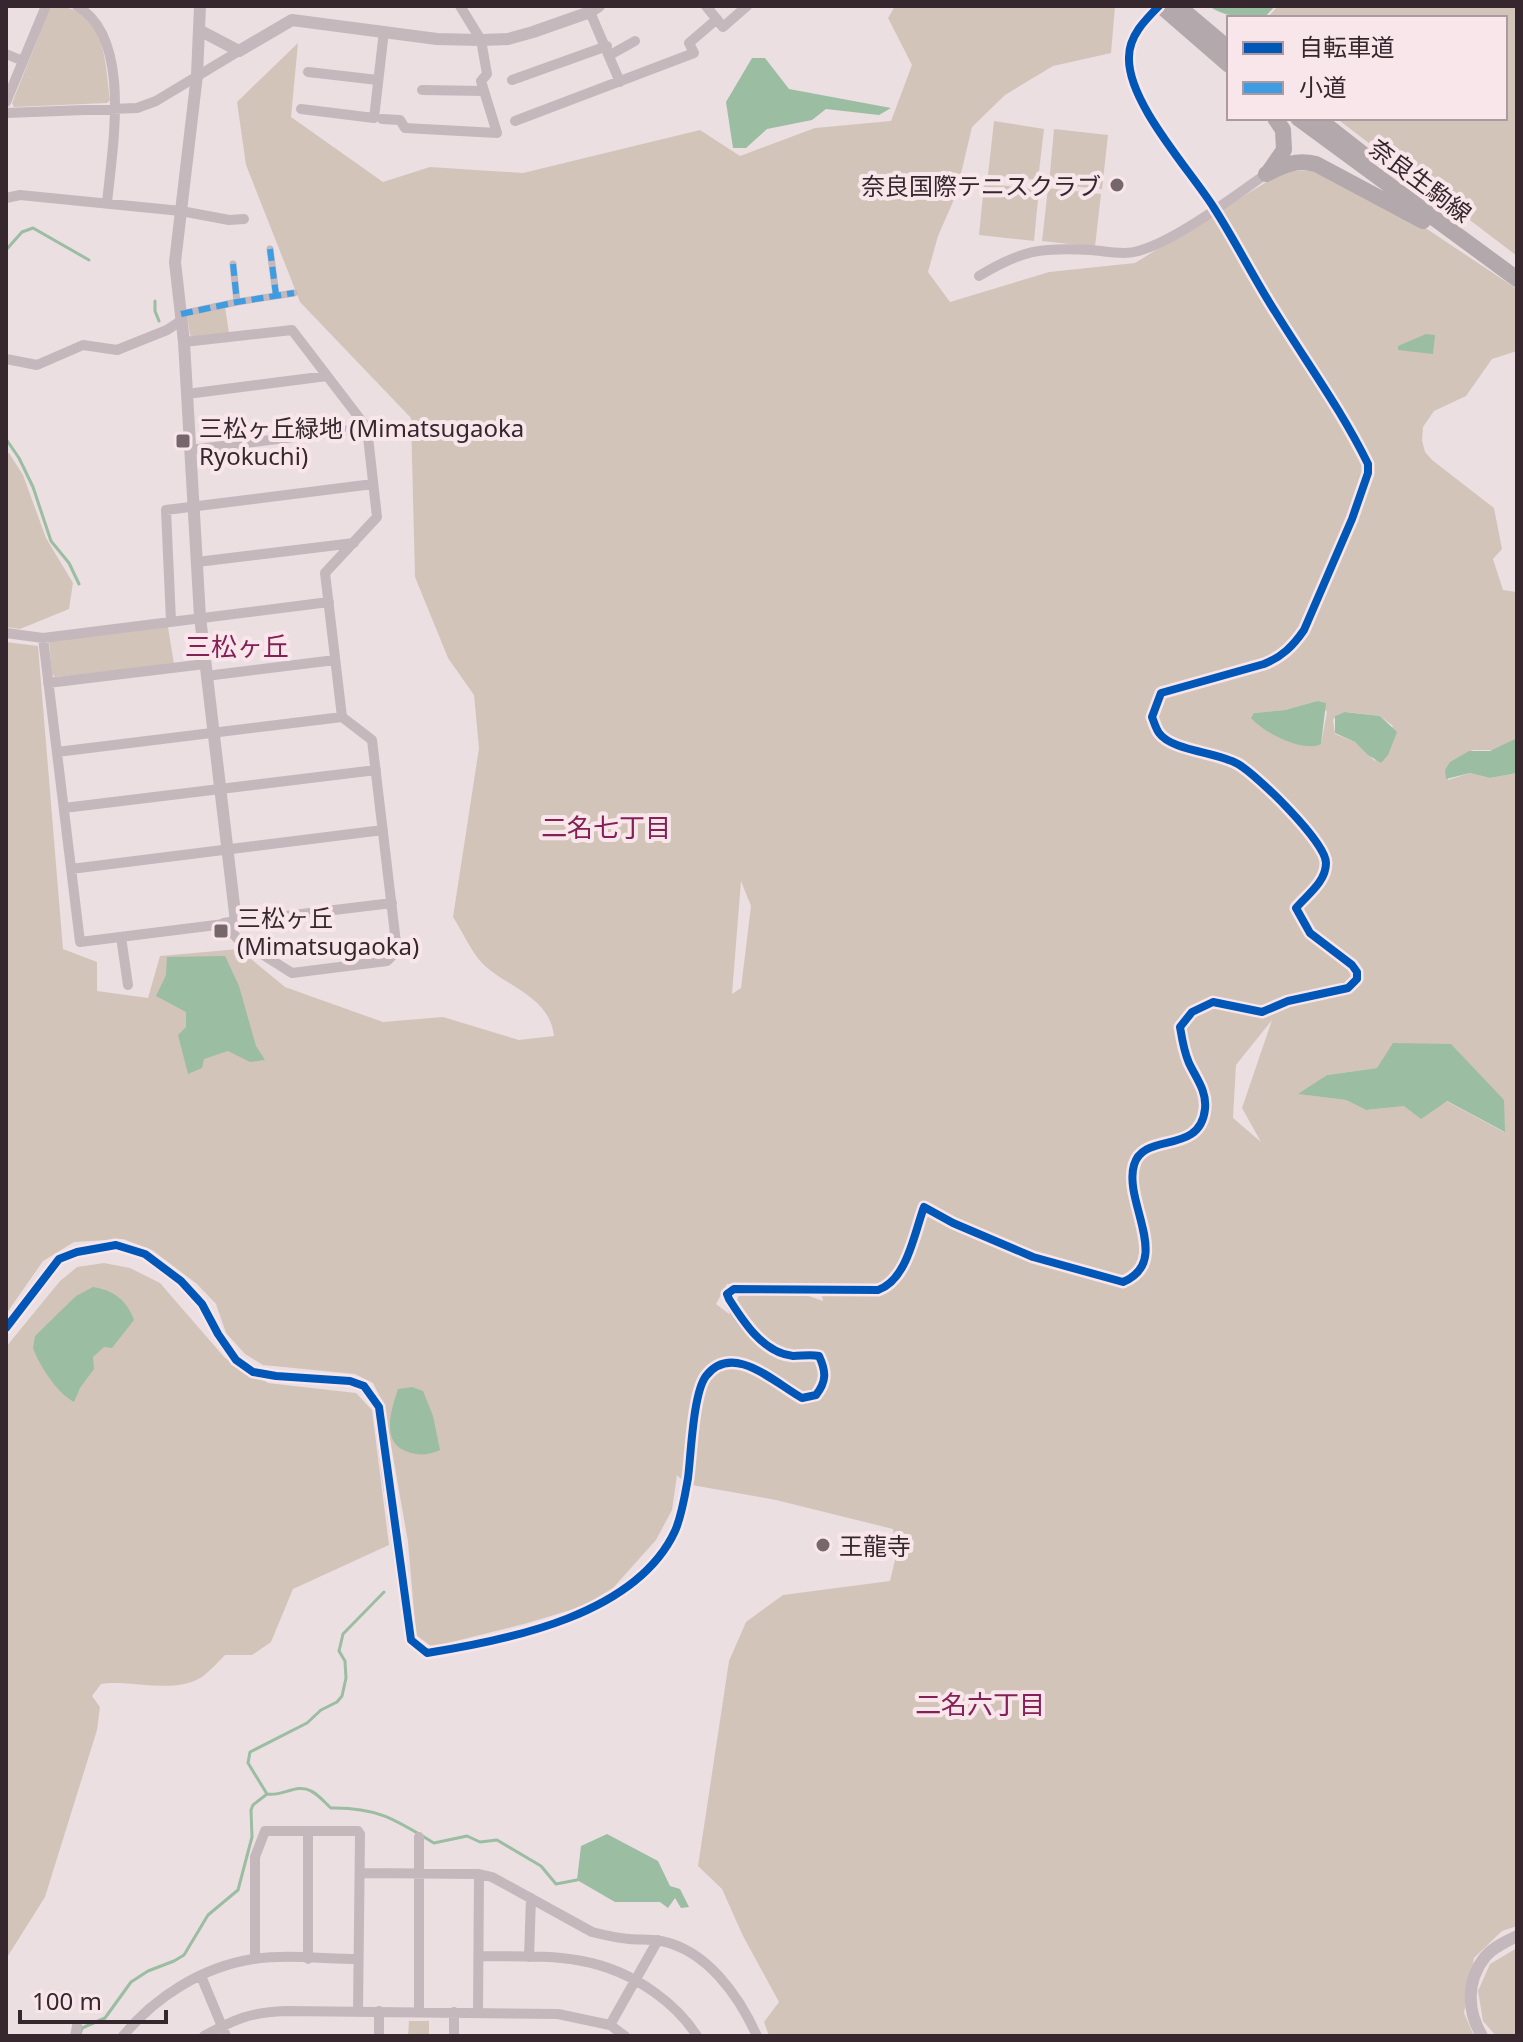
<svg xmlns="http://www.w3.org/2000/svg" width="1523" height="2042" font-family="'Noto Sans','Noto Sans JP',sans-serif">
	<rect width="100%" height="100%" fill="#ebdfe2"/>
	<path fill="#d3c4ba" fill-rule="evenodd" d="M51,6C105,6 105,58 110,100L107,103L14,107L12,103Z
		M895,6H1115L1111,53L1053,66L1005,95L972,127L956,195L938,236L928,272L950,302L1049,272L1135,263L1284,171H1320L1427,229L1517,289V351L1492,359L1466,396L1434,411L1423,427L1422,440L1425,452L1432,460L1494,508L1502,549L1493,559L1503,590L1517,592V738L1495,750H1473L1450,762L1448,780L1470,773L1490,778L1517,773V1926L1502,1931L1474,1958L1464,2013L1474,2036H769L764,2022L779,2002L743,1936L722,1889L698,1866L729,1661L746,1622L783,1595L890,1581L896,1556L893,1529L776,1500L686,1484L677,1475L672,1510L656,1540L613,1588L584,1606L524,1624L432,1647L416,1635L408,1542L384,1405L373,1383L355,1374L263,1365L245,1354L226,1333L216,1304L197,1284L152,1250L123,1239L74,1242L43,1261L6,1314V642L38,646L63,949L97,962V991L148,998L160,956L239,949L285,987L383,1022L443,1017L519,1040L554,1036C550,998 510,988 485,966C472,954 463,932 453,917L479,748L474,695L448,658L415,577L411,418L300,302L246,165L237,102L298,43L291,117L383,182L430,167L523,173L700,130L740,156L815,128L891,121L912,65L888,18ZM1317,701L1327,712L1321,744C1294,746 1268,738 1254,713L1285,710ZM1347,712L1380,716L1393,726L1375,761L1355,742L1335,734L1333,720L1337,715ZM741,881L751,906L741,988L732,994ZM1272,1020L1242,1108L1261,1142L1233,1118L1236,1065ZM1377,1068L1504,1100V1132L1446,1101L1366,1110L1346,1100L1300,1094L1327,1075ZM727,1284L745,1285L729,1314L716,1304ZM783,1287H819L823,1300V1301Z
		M1278,6H1517V256L1336,118H1505V18H1267Z
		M994,121L1044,129L1038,180L988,175Z
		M1054,129L1108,135L1102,189L1049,184Z
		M984,184L1039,189L1034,241L979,235Z
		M1048,188L1101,194L1095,247L1042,241Z
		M225,307L229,333L193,337L190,335L187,316Z
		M9,453L23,475L46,538L73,583L69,609L20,629L6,627V455Z
		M167,621L174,664L55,677L52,674L49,641Z
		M104,1263L130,1268L160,1283L225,1358L268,1383L356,1393L372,1410L389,1545L293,1589L271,1642L252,1655H225C218,1662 210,1671 202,1677C174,1695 131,1679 101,1684L92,1696L100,1707L97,1730L45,1897L6,1959V1347L60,1281L77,1267Z
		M1517,1948V2036H1496L1483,2021L1478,1991L1490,1964Z
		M409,2021H429V2036H408Z"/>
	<path fill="#9bbda2" d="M1209,6H1275L1264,18C1246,18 1224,17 1209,6Z
		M752,58H765L789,89L891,108L879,115L826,109L812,120L767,129L746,148H733L726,102Z
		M1426,334L1435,335L1433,354L1398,350V346Z
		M1317,701L1326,703L1321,744C1303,753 1263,732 1251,718L1254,713L1285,710Z
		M1345,712L1380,716L1397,732L1388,755L1381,763L1368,755L1355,742L1335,733V716Z
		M1517,738V773L1490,778L1470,773L1446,779L1445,770L1450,762L1469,751H1490Z
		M225,956L239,986L256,1046L265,1060L250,1062L228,1051L204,1059L202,1068L188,1074L178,1035L186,1027V1012L156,996L166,975L167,957Z
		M1393,1043L1451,1044L1504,1100L1505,1132L1447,1101L1421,1119L1404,1106L1366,1110L1346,1100L1298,1094L1327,1075L1377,1068Z
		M93,1287C113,1290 127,1300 134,1320L112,1348L104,1347L93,1357L94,1369L80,1388L74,1402C57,1393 39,1365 33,1348L35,1336L76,1296Z
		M412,1387L423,1391L433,1416L440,1450C429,1455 419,1456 408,1452C380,1443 391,1410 398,1389Z
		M607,1834L658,1861L670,1886L680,1889L689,1907L681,1908L675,1898L668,1908L660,1902H615L577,1880L581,1846Z"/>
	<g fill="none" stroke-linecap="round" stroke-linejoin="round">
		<path stroke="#9bbda2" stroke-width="3" d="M6,250L22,232L33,228L89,260
			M155,301V311L159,321
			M6,439L19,458L33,487L51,541L69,563L79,584
			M267,1794L248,1763L250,1752L307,1723L321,1710L337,1702L342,1696L346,1678L345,1661L339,1651L343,1634L384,1592
			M80,2034L82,2028L105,2018L131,1982L148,1971L174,1961L184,1955L208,1915L238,1890L252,1837L251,1810L253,1805L267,1794C282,1797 297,1783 311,1791C318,1794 325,1803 331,1808C377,1807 396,1820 434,1843L467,1836L480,1842L497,1840L541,1866L556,1884L577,1880"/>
		<path stroke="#c7babe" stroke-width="12" stroke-dasharray="12 6" stroke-linecap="butt" d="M388,1479L395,1527"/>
		<path stroke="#c5b8bd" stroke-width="7" d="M270,249L276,295
			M233,264L237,302
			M181,314L237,302L294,293"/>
		<path stroke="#c5b8bd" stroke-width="10" d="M77,6C133,38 112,149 107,203
			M706,6L723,27L747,6
			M590,12L620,82
			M6,54L23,61
			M610,55L635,41
			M308,72L378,80
			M512,80L607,46
			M422,90L484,91
			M6,102L46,6
			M301,109L374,118L384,31
			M6,113L137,108L156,101L239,51
			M382,119L400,120L405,128L497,133L481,81L487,74L481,40L460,6
			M515,121L694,53L689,43L717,19
			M6,198L20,195L181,211L229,220L244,219
			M979,276C1022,250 1041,247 1091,250C1104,251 1121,255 1134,252C1172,244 1233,197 1266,174
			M6,359L37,365L83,345L117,350L167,330L182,320
			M187,394L327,376
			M190,450L367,428
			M197,562L354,543
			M171,621L166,510L373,484
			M6,633L43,638L329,602
			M43,638L80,942L224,924L238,939L292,973L387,961L397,951L372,740L342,717L325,573L377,517L367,428L292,330L184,342
			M206,676L335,660
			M48,683L205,664
			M57,752L342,717
			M64,808L376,770
			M71,869L383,830
			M236,922L392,903
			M121,937L128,985
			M924,1207L953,1223L1033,1257L1123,1282C1173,1261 1123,1202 1134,1165C1143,1131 1200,1156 1205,1109C1207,1091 1196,1078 1189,1063C1184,1052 1182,1039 1180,1027L1192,1012L1213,1002L1262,1012L1288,1001L1348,988L1357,979V972L1352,965L1310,933L1296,908C1307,895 1326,882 1326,863C1326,842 1257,775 1238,764C1217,752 1172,751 1159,733C1156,729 1154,722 1152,717L1161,693L1264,664C1282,657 1293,646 1304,630L1352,519L1368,473V464C1342,411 1307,363 1276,313C1254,279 1236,242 1214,208C1190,170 1127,102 1129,57C1129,36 1145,20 1159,6
			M308,1831V1959
			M360,1873L479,1874L492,1877L592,1932C604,1935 617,1938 629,1939C640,1940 651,1939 661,1941C707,1950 739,1996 757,2036
			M479,1956C545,1957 597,1951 654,1992C671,2004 685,2017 697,2036
			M529,1957L531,1898
			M255,1959V1857L265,1831H358L360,1834L358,2011
			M201,1976L226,2036
			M419,2012V1837
			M454,2012V2036
			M478,2012L479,1874
			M610,2025L658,1940
			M75,2036L77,2026
			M123,2036C155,1997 202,1967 253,1959C287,1954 325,1959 358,1959
			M204,2036C235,2019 251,2012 286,2011L558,2014L610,2025L625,2036
			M379,2036V2011"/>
		<path stroke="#c5b8bd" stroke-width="12" d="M200,6L197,75L175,262L184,342L200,617L236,922L224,924
			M199,30L239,51L292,20L437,39L481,40L508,39L533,32L590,12L599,6
			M6,1328L59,1259L77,1252L116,1245L145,1254L181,1281L202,1304L218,1334L236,1360L253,1372L276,1376L350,1381L364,1386L379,1407L388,1479
			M395,1527L411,1640L427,1653C509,1640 636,1615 675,1531C682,1515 685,1495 688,1478C691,1455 693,1393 706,1376C733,1341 776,1384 802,1398L816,1395C827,1381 826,1371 819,1356C809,1354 801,1357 792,1356C764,1352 737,1319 727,1294L734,1289L878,1290C907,1280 914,1234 924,1207
			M1482,2036C1467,2011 1466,1981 1485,1957C1493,1947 1506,1942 1517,1936"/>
		<path stroke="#b3a8ab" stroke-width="16" d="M1161,6L1229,65
			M1178,6L1229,49
			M1298,118L1517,279
			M1317,118L1363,154
			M1270,170L1284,150L1283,130L1275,118
			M1266,174C1284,165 1296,159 1316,164L1423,221"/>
		<path stroke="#3e9ce1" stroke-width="6" stroke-dasharray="12 6" stroke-linecap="butt" d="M270,249L276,295
			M233,264L237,302
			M181,314L237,302L294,293"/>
		<g stroke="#f9e6eb" stroke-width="13">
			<path id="cycleway" d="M6,1328L59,1259L77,1252L116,1245L145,1254L181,1281L202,1304L218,1334L236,1360L253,1372L276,1376L350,1381L364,1386L379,1407L411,1640L427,1653C509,1640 636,1615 675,1531C682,1515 685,1495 688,1478C691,1455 693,1393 706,1376C733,1341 776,1384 802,1398L816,1395C827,1381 826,1371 819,1356C810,1354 802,1356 793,1356C763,1353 743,1321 729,1299L727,1294L734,1289L878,1290C907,1280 914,1234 924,1207L953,1223L1033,1257L1123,1282C1173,1261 1123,1202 1134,1165C1143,1131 1200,1156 1205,1109C1207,1091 1196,1078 1189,1063C1184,1052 1182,1039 1180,1027L1192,1012L1213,1002L1262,1012L1288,1001L1348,988L1357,979V972L1352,965L1310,933L1296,908C1307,895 1326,882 1326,863C1326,842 1257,775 1238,764C1217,752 1172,751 1159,733C1156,729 1154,722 1152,717L1161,693L1264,664C1282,657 1293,646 1304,630L1352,519L1368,473V464C1342,411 1307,363 1276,313C1254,279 1236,242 1214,208C1190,170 1127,102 1129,57C1129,36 1145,20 1159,6"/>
		</g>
		<use href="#cycleway" stroke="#0057b8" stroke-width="8"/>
	</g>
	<g fill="#75676c" stroke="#f9e6eb" stroke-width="3">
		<circle cx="1117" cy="185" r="8"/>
		<rect x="175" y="433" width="16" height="16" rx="4"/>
		<rect x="213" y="923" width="16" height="16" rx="4"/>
		<circle cx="823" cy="1545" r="8"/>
	</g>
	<g text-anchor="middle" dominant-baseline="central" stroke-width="8" stroke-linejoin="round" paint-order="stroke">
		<g font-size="24" fill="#35272d" stroke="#f9e6eb">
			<text transform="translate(1421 180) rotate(37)">奈良生駒線</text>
		</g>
		<g font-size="24" fill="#35272d" stroke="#f9e6eb" text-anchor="start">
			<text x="1101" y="185" text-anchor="end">奈良国際テニスクラブ</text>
			<text x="199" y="427">三松ヶ丘緑地 (Mimatsugaoka<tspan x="199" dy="28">Ryokuchi)</tspan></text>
			<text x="237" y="917">三松ヶ丘<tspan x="237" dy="28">(Mimatsugaoka)</tspan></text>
			<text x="839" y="1545">王龍寺</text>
		</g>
		<g font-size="26" fill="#832157" stroke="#f9e6eb">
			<text x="237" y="646">三松ヶ丘</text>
			<text x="606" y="827">二名七丁目</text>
			<text x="980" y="1704">二名六丁目</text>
		</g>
	</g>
	<rect width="1523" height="2042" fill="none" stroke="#35272d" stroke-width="16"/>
	<rect x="1227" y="16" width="280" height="104" fill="#f9e6eb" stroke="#ab9a9f" stroke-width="2"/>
	<rect x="1243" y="42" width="40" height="12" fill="#0057b8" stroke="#ab9a9f" stroke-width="2"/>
	<text x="1299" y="56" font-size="24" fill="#35272d">自転車道</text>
	<rect x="1243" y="82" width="40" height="12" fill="#3e9ce1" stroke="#ab9a9f" stroke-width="2"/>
	<text x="1299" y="96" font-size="24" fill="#35272d">小道</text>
	<path d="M20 2010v12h146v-12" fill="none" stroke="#35272d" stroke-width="4"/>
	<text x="32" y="2010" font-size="24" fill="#35272d" stroke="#f9e6eb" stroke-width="6" paint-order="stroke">100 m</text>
</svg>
